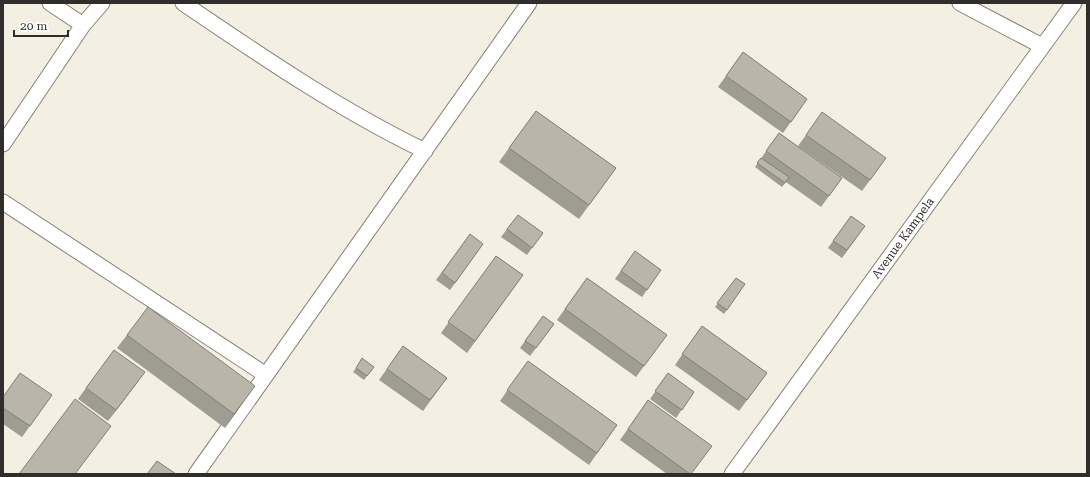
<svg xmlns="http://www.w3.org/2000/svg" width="1090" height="477" font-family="'Roboto Serif',serif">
	<rect width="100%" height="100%" fill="#f3efe2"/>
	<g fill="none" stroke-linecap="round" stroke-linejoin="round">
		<g stroke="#858176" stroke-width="17">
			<path id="street" d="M50,3L83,25
				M183,3C261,56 340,110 425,151
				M960,3L1042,46
				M3,144L83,25L102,3
				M3,202L266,375
				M196,474L529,3
				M732,474L1074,3"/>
		</g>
		<use href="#street" stroke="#fff" stroke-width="15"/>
	</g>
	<path fill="#9f9c91" d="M743,52L807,99L783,133L718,87Z
		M536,111L616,168L579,219L499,162Z
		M779,133L842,178L821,207L786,182L782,187L755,167Z
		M806,135L886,158L862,191L798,146Z
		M518,215L543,233L527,255L501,237Z
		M851,216L865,226L842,258L828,248Z
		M470,234L483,244L450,290L436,280Z
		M635,251L661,270L642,297L615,279Z
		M496,256L523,275L467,353L441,333Z
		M587,278L667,335L636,377L557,320Z
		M736,278L745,284L724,314L715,307Z
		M543,316L554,324L530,356L520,348Z
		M702,326L767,373L739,411L675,365Z
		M127,335L245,400L225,428L117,348Z
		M403,346L447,378L423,411L379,380Z
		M528,361L617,425L589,465L500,401Z
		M374,367L364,380L353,372L356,368Z
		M668,373L694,392L676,418L650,399Z
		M137,383L108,421L78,399L86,388Z
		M52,395L22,437L3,424V397Z
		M648,400L691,474H667L620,440Z"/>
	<path fill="#827f76" d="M145,372L137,383L108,421L116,410Z
		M255,386L225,428L234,414Z"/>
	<path fill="#b9b5a9" stroke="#827f76" d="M743,52L807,99L791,122L726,76Z
		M536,111L616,168L589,205L509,148Z
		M822,112L886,158L870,180L806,135Z
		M779,133L842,178L829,196L766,151Z
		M761,158L789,177L785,183L757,163Z
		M518,215L543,233L532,248L507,229Z
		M851,216L865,226L847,250L833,241Z
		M470,234L483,244L455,283L442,273Z
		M635,251L661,270L647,290L621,271Z
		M496,256L523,275L475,341L448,322Z
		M587,278L667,335L644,366L565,309Z
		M736,278L745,284L727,310L717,303Z
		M148,307L255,386L234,414L127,335Z
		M543,316L554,324L536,348L525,341Z
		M702,326L767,373L747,400L682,354Z
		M403,346L447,378L430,400L387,369Z
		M114,350L145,372L116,410L86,388Z
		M362,358L374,367L367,376L356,368Z
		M528,361L617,425L597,453L507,390Z
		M20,373L52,395L30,426L3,408V397Z
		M668,373L694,392L682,410L655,391Z
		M75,399L111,426L75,474H19Z
		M648,400L712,446L691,474H690L628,429Z
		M157,461L176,474H147Z"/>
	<g text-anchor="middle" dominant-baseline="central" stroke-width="3" stroke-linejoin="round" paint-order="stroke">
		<g font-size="12" fill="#302e2a" stroke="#fff">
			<text transform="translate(903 238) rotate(-54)">Avenue Kampela</text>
		</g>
	</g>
	<rect width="1090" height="477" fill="none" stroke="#302e2a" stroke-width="8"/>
	<path d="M14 30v6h54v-6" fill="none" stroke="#302e2a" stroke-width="2"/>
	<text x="20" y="30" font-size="12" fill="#302e2a" stroke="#ffffff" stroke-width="3" paint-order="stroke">20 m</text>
</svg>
